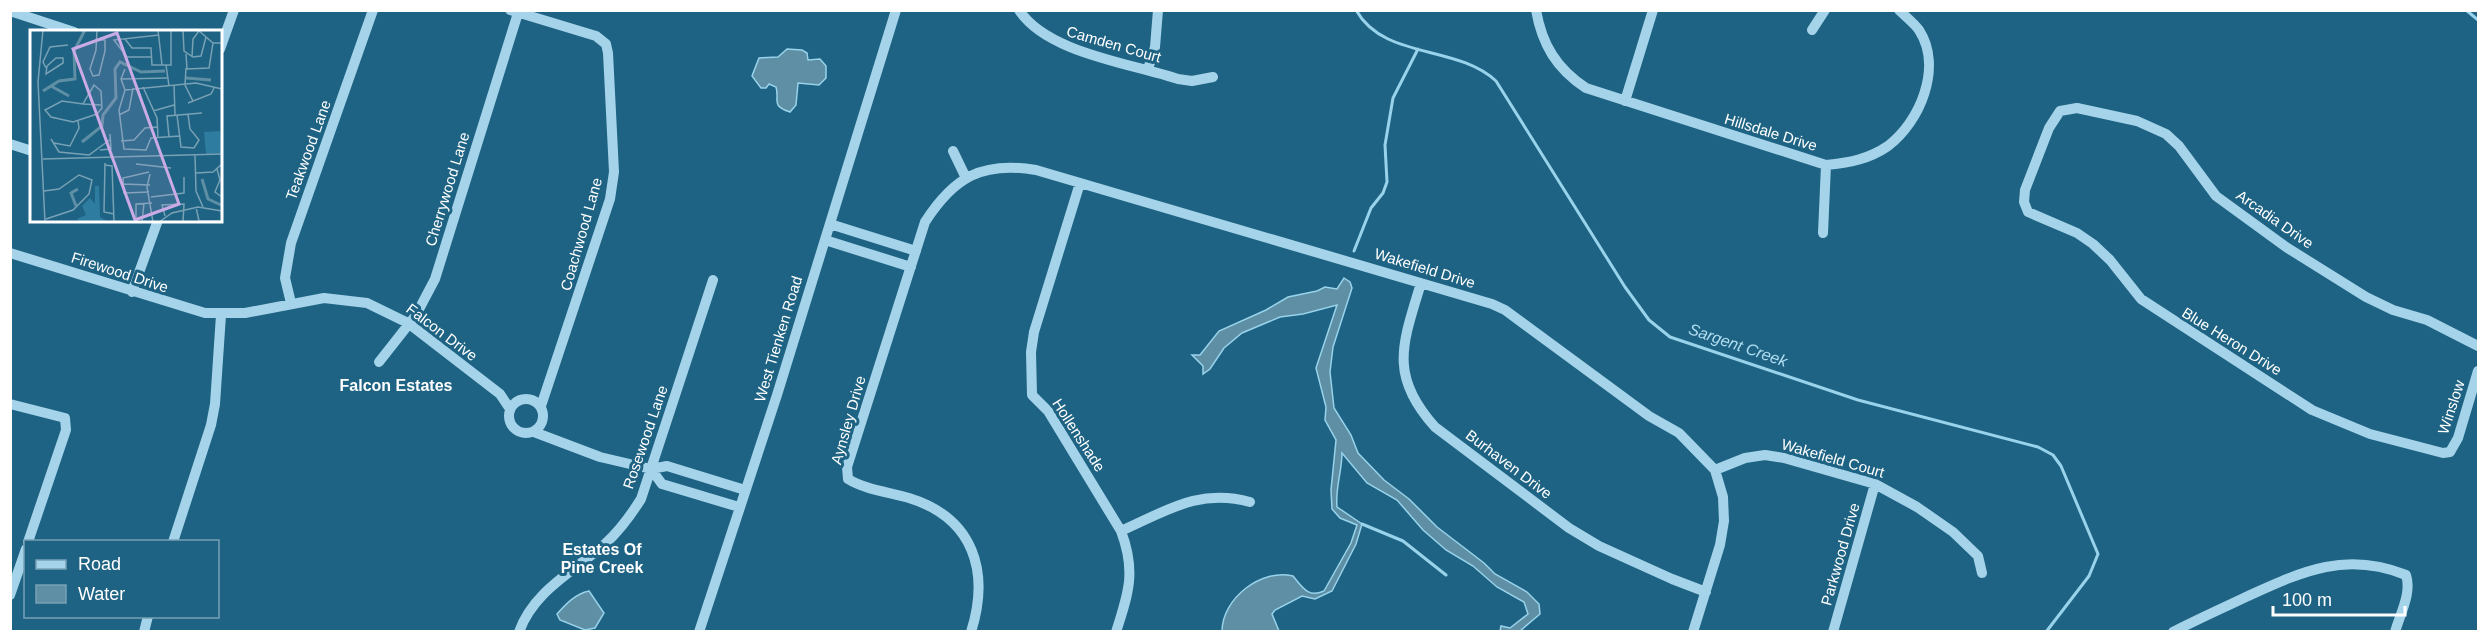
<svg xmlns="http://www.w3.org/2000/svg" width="2489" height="642" font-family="Arial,sans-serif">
	<rect width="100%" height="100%" fill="#1e6383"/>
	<path fill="#5e8fa5" stroke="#98d3eb" stroke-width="1.5" d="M787,49L802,50L807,53L808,60L820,59L826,66V78L819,85L798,83L796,105L790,112C770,105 780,101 776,87L769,84L766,88H761L752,76L759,58L778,57Z
		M1344,278L1350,282L1352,288L1333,347L1330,372L1334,408L1351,435L1358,453L1384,480L1409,499L1437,527L1484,563L1495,574L1527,592L1539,604L1540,614L1520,631H1500L1501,626L1510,628L1528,614L1524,602L1497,587L1473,566L1446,550L1423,530L1397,500L1367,483L1342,453C1342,471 1335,489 1337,507L1362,524L1356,544L1332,591L1315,599L1302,596L1275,610L1272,614L1279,631H1222C1222,599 1261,568 1293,576C1303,588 1308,598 1324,591L1351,543L1357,525L1340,518L1332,509L1331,490L1336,440L1325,420L1326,407L1316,368L1337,305L1303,314L1280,317L1242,333L1224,348L1210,369L1203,374V366L1192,355H1200L1219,331L1266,310L1288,297L1317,291L1325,287L1337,289Z
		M589,591L604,613L595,628L585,630L560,620L557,614C566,604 575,594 589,591Z"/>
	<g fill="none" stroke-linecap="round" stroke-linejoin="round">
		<path stroke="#98d3eb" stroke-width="3" d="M1356,10C1384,60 1456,44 1496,81L1625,287L1649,320L1670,337L1858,400L2038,447L2053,455L2061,466L2098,554L2089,576L2046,632
			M2466,10L2478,20
			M1354,251L1371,208L1383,193L1387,182L1385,145L1393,98L1418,49
			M1362,524L1403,541L1446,575"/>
		<path stroke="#a5d4ea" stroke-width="10" d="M510,10L596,36L606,44L608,53L614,172L610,199L541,406
			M1019,10C1047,53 1130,63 1178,79L1192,81L1213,77
			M1536,10C1542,45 1557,69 1586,88L1826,165C1849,163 1869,159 1888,146C1920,122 1943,67 1919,30C1914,23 1906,17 1899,10
			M10,11L74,32
			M1812,30L1825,10
			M220,49L234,10
			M1148,69L1155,47L1158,10
			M1625,101L1653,10
			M10,144L32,151
			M953,151L966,178
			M1080,183L1034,332L1031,352L1032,395L1048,411L1121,531C1136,571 1129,592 1116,632
			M830,224L916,251
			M1823,233L1826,165
			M825,240L911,267
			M10,253L205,313H245L324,298L367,303L408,323L500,394L510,409
			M1421,283C1403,343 1388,375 1435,427L1569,528L1599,546L1672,579L1706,592
			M132,292L158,220
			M291,303L285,278L291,243L373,10
			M2478,346L2427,320L2393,310L2366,297L2286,247L2216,196L2179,146L2166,134L2137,121L2077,108L2060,111L2049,128L2025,190L2024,202L2028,212L2077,233L2093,244L2110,260L2141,299L2312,410L2370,434L2443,453L2450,452L2458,438L2478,371
			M379,362L416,315L435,279L518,13
			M509 416a17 17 0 1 1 34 0a17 17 0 1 1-34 0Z
			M10,404L65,418L66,430L28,542
			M534,432L600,457L651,469L667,466L745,490
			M651,469L662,484L739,507
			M1715,470L1745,458L1765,455L1784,458L1875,484L1917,507L1953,532L1978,556L1982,573
			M1121,531C1166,511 1199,488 1250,502
			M173,542L211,425L215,404L221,315
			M10,595L26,549
			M144,632L148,616
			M519,632C534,590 575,571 606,543C620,530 631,515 641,499L713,280
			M699,632L777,395L896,10
			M971,632C990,572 974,518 909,498C889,492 866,490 848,479L847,467L925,222C954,177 982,161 1036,170L1492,304L1505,310L1649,416L1679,433L1715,470L1723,497L1724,521L1720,545L1693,632
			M1833,632L1875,484
			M2173,632C2198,619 2223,608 2248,596C2303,571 2346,551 2406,575C2412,593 2400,614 2395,632"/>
	</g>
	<g text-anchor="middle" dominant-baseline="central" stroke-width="6" stroke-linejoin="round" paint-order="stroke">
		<g font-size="15" fill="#fff" stroke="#1e6383">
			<text transform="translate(1114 44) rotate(16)">Camden Court</text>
			<text transform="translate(1771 132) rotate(17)">Hillsdale Drive</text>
			<text transform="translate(308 150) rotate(-70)">Teakwood Lane</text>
			<text transform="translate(447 189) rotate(-73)">Cherrywood Lane</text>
			<text transform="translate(2275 219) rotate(35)">Arcadia Drive</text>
			<text transform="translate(581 234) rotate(-74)">Coachwood Lane</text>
			<text transform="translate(1425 268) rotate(17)">Wakefield Drive</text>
			<text transform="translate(120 272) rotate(18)">Firewood Drive</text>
			<text transform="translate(442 332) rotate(37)">Falcon Drive</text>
			<text transform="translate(778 339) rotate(-73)">West Tienken Road</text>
			<text transform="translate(2232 341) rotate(32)">Blue Heron Drive</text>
			<text transform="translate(2451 407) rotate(-72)">Winslow</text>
			<text transform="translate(848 420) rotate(-74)">Aynsley Drive</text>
			<text transform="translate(1079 435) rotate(57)">Hollenshade</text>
			<text transform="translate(645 437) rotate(-71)">Rosewood Lane</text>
			<text transform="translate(1833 458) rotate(16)">Wakefield Court</text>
			<text transform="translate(1509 464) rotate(37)">Burhaven Drive</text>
			<text transform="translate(1840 554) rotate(-74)">Parkwood Drive</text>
		</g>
		<g font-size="16" font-style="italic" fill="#b1ddf1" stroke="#1e6383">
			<text transform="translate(1738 345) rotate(19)">Sargent Creek</text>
		</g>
		<g font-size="16" font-weight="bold" fill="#fff" stroke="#1e6383">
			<text x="396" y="385">Falcon Estates</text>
			<text x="602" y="549">Estates Of<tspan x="602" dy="18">Pine Creek</tspan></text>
		</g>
	</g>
	<g transform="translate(30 30)">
		<rect width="192" height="192" fill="#1e6383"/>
		<path d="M190,101L192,123L176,124L174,102ZM65,156H69L70,187L78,192H50L47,189L56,185L52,176L60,168L65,174Z" fill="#2e7da0"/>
		<path fill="none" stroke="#5e8fa5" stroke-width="3" d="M156,48L181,50M21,56L39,66M13,61L29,51L45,49L44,21L55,0M52,112L72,96L73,85L86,68L85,39L90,32L111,42L135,41M172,149L178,169L191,175M46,176L41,163L48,159"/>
		<path fill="none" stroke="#78a1b5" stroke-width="1.5" d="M13,0L8,52L15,192M67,0L66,20L60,39L63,46L69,45L75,21V10H67M128,0L132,35M153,0L154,21L163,27L171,26L176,7M168,0L183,13H192M95,9L102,18H121L122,35H141V0M156,24L157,39L179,38L183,13M122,27H97L84,10L129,5M162,27L163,9L169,1M26,28H33V33L16,44L17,36ZM136,35L139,56M16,38L13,32L20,17L38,15M156,38L155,55L163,71M91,49L137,48M64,55L71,61L72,78L67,84L43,92L21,87L15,80L32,71L53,74ZM144,55L145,85M113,57L127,88L128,107M95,60L89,80L94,119L116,120L121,108L150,106M95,60L166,53L192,59M95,60L91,49L95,39M158,73L181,64L184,58M53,74L71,75M123,81L144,75M89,85L99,80L103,58M147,85L151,117L164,118L169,110L160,99L158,84M139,107L137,86L172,83M21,109L29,122L59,125L81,109M91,111L104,110L115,98L127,97M24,113L40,116L49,98L48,91M70,120L81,119L80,104M165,125L166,161L173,177M13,129L192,124M75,133L74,182L84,184M106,134L141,138M75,135L82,136L84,192M187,139L190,150L185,162L192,167M166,143L183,142L192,134M120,144L117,157L123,192M93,154L120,155M14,161L29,159L49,145L62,150L59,164L43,180L16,189M119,162L94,163L93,148L119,142M121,167L154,163V147M166,177L169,191H192M135,186L132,175L154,174L153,192M106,192V174L122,173M112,192L114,173M129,192L142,183L168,177L192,181"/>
		<path fill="#caabe5" fill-opacity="0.15" stroke="#caabe5" stroke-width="3" d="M87,3L149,174L105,190L43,19Z"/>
		<rect width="192" height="192" fill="none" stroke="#fff" stroke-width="3"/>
	</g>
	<rect width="2489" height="642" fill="none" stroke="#ffffff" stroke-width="24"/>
	<rect x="24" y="540" width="195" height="78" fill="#1e6383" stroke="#78a1b5" stroke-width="1.5"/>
	<rect x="36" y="560" width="30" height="9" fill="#a5d4ea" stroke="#78a1b5" stroke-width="1.5"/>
	<text x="78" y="570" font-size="18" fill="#ffffff">Road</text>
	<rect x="36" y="585" width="30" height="18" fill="#5e8fa5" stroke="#78a1b5" stroke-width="1.5"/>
	<text x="78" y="600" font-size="18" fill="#ffffff">Water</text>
	<path d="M2273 606v9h132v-9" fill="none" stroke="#ffffff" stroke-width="3"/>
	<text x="2282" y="606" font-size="18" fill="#ffffff" stroke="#1e6383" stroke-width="4.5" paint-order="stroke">100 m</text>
</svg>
